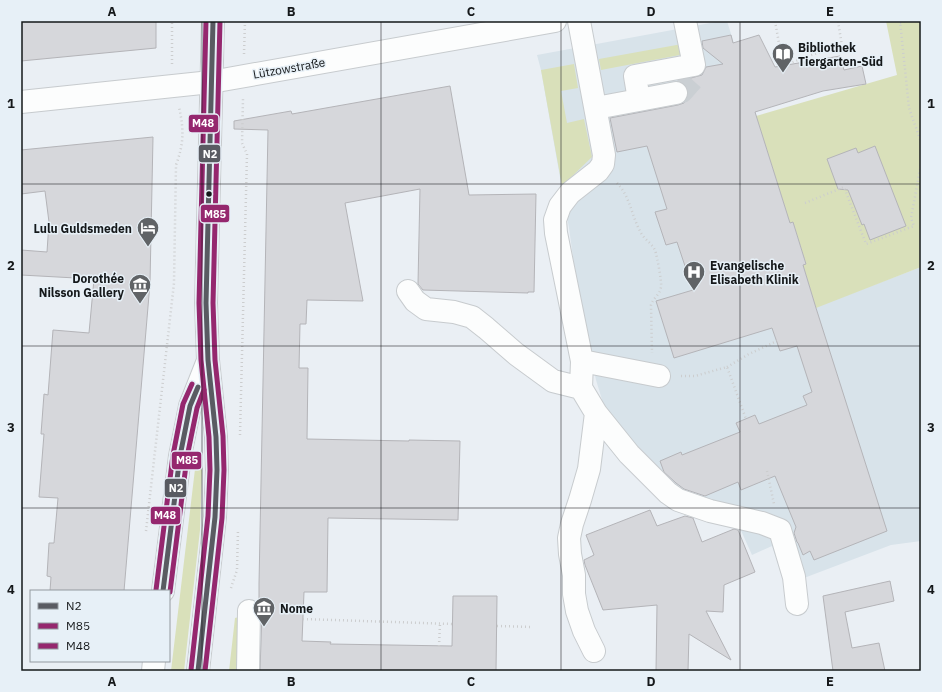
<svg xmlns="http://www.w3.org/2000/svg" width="942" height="692" font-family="'IBM Plex Sans',sans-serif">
	<rect width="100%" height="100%" fill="#eaeff4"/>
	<path fill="#d8e3ea" d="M721,21H727L784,204L793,222L806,264L816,307L921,267V541L891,545L804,578L783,579L772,546L752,555L739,526L618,452L596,380L579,301L569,228L541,70L537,55Z"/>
	<path fill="#d9e0ba" d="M886,21H921V267L816,308L803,265L806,264L793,222L790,223L756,116L897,75Z
		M682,44L683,50L680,55L601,70L599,59Z
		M574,64L578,88L561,91L567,123L584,119L592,157L562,186L541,70Z
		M199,466L202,470L200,530L184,671H171L195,469Z
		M239,617V671H229L235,618Z"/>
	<path fill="#d6d7db" stroke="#b4b4b8" d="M21,21H156V48L21,61Z
		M731,35L733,43L759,35L775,67L840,56L844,70L862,66L866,84L823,91L755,112L790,223L793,222L806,264L803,265L816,308L887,531L814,560L810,551L803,555L798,543L797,542L794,533L796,527L775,476L741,490L738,482L705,496L684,489L676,483L664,472L660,461L681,452L682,455L740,432L736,423L755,415L759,424L807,405L803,396L812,392L797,346L780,351L772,328L674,358L656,301L693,290L677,242L666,245L655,212L667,209L647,146L617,152L610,118L678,105L684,103L688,97V91L686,85L680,81L702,75L706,67L723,64L703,48L702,41Z
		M450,86L469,195L536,194L534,292H528V293L423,290L418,284L420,189L345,203L363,301L307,300L306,324H300L299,368H308L307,439L409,441V440L460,441L458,520L328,518L327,592H304L302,641L331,642L330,644L452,646L453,596H497L496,671H260L262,611L259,604V584L268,130L234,129V121L291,111L292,114Z
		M153,137L150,283L124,591H50L51,577L47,576L49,543H54L58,498L39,497L44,434H41L44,394L48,395L53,330L89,333L94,279L21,275V250L47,252L49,222L45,191L21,194V150Z
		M875,146L906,226L870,240L864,224L862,225L848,190L838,189L827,159L856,148L858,153Z
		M650,510L657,526L685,516L693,518L702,542L734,529L738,530L755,572L724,585L723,612L706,611L731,660L689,634L688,671H656L657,605L603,610L585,565L584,560L594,555L586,535Z
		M890,581L894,601L845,612L852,648L879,643L885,671H833L823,596Z"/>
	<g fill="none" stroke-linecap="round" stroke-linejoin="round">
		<path stroke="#cacfd3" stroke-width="22" stroke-dasharray="22 11" stroke-linecap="butt" d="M676,93L682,92L696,76L694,70"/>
		<g stroke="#c7cbce" stroke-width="24">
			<path id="minor" d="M579,21L604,155L603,164L598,171L570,193L560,206L555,220L556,233L582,361L581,388L596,413L629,454L668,493L678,500L710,511L762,523L780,530L794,577L797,604
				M639,100L676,93
				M21,102L211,82L555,21
				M596,108L639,100L635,76L694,65L685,21
				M408,291L415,301L426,309L454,312L472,317L486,328L516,354L553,381L581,388
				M582,361L659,376
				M594,651L584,631L577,611L574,594V575L570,554L569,538L572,524L580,500L589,469L596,413
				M248,671L249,611"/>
		</g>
		<g stroke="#c7cbce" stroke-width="24">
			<path id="major" d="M163,591L180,456L190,406L207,363
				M153,671L154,661
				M198,671L215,517L217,470L216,437L208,360L206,303L213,21"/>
		</g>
		<path stroke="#cccdce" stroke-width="2.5" stroke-dasharray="1 3" stroke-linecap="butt" d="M775,21L783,66L808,56L842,46L838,21
			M900,21L909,108L921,142
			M900,23L907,21
			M244,54L245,21
			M172,64V21
			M617,183C631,197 632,220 643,236C647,241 652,244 655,250C657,256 662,282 661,287C660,295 653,298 651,305L652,353
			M805,203L844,187L866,244L914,226L911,218L921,164
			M727,367L749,354L777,341
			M681,376H695L727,367L746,419
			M240,435L247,154L242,143L243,99
			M767,471L774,504
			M146,531L174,283L176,165C184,143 184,130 179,107
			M231,588L237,570L238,530
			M303,619L453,624
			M497,626L533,627
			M439,646L440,624"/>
		<use href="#minor" stroke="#fcfdfd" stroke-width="22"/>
		<use href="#major" stroke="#fcfdfd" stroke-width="22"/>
		<g stroke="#e7f0f7" stroke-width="8">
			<path id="bus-1" d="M163,591L180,456L190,406L198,387
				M198,671L215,517L217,470L216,437L208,360L206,303L213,21"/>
		</g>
		<g stroke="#e7f0f7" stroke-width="8">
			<path id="bus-2" d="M170,592L187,457L197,408L204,390
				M205,671L222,518L224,470L223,436L215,360L213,303L220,21"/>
		</g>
		<g stroke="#e7f0f7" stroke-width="8">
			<path id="bus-3" d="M156,590L173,455L183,404L192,384
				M191,670L208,516L210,470L209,437L201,360L199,303L206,21"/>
		</g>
		<use href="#bus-1" stroke="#595b62" stroke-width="5"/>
		<use href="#bus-2" stroke="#95276e" stroke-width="5"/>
		<use href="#bus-3" stroke="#95276e" stroke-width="5"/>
	</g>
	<path fill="none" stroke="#15181a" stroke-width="1" stroke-opacity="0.55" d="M202,21V671M381,21V671M561,21V671M740,21V671M21,184H921M21,346H921M21,508H921"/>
	<defs>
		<g id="library-pin" transform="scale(1.15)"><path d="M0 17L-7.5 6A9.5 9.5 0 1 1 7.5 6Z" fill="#606366" stroke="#e7f0f7"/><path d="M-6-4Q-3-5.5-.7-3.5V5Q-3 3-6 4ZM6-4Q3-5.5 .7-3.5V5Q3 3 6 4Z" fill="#fff"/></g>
		<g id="hotel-pin" transform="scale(1.15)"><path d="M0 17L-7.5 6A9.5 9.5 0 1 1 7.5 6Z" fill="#606366" stroke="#e7f0f7"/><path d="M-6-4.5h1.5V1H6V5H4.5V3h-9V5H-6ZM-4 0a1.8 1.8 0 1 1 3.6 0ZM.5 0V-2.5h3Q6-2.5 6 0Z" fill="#fff"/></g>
		<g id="hospital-pin" transform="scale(1.15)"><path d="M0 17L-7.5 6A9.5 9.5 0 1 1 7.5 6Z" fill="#606366" stroke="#e7f0f7"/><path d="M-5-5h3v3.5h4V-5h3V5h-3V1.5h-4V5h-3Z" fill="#fff"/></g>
		<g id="museum-pin" transform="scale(1.15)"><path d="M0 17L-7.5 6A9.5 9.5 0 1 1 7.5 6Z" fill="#606366" stroke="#e7f0f7"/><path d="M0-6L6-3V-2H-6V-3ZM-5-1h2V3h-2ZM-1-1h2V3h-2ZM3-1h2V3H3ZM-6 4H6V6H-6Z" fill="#fff"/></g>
	</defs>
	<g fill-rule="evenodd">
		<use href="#library-pin" x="783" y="54"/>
		<use href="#hotel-pin" x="148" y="228"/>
		<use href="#hospital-pin" x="694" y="272"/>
		<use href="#museum-pin" x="140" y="285"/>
		<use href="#museum-pin" x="264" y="608"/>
	</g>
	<circle fill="#15181a" stroke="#e7f0f7" stroke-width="1.5" cx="209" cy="194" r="3.5"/>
	<g text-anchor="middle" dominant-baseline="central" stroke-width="3" stroke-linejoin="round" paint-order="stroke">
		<g font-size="12" font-weight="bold" fill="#15181a" stroke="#e7f0f7" text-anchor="start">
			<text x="798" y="47">Bibliothek<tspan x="798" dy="14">Tiergarten-Süd</tspan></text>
			<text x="132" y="228" text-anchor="end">Lulu Guldsmeden</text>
			<text x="710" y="265">Evangelische<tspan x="710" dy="14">Elisabeth Klinik</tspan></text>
			<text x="124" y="278" text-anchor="end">Dorothée<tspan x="124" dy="14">Nilsson Gallery</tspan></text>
			<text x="280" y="608">Nome</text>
		</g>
		<g font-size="12" fill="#15181a" stroke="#e7f0f7">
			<text transform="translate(289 68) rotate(-10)">Lützowstraße</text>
		</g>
	</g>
	<g stroke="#e7f0f7" stroke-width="1.5">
		<rect x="188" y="114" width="31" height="19" rx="4" fill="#95276e"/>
		<rect x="198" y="144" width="23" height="19" rx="4" fill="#595b62"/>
		<rect x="200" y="204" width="30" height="19" rx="4" fill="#95276e"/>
		<rect x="171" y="451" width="31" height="19" rx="4" fill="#95276e"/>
		<rect x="164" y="478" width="23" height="20" rx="4" fill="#595b62"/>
		<rect x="150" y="506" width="31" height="19" rx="4" fill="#95276e"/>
	</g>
	<g font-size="11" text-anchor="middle" font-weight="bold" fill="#fff">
		<text x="203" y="127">M48</text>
		<text x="210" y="158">N2</text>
		<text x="215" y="218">M85</text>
		<text x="187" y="464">M85</text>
		<text x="176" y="492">N2</text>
		<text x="165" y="519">M48</text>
	</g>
	<rect width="942" height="692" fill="none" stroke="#e7f0f7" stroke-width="44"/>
	<rect x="30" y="590" width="140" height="72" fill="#e7f0f7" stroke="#939a9f"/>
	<rect x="38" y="603" width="20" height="6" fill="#595b62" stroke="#939a9f"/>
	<text x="66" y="610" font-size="12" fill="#15181a">N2</text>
	<rect x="38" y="623" width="20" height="6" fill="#95276e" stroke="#939a9f"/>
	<text x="66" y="630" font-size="12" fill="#15181a">M85</text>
	<rect x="38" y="643" width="20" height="6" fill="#95276e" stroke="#939a9f"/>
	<text x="66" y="650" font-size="12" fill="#15181a">M48</text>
	<rect x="22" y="22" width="898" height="648" fill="none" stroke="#15181a" stroke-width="1.5"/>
	<g font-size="13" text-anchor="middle" font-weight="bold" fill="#15181a">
		<text x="112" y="16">A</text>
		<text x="291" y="16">B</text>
		<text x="471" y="16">C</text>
		<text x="651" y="16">D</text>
		<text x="830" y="16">E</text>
		<text x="11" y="108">1</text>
		<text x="931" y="108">1</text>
		<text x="11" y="270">2</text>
		<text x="931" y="270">2</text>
		<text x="11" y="432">3</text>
		<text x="931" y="432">3</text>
		<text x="11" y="594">4</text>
		<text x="931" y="594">4</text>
		<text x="112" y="686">A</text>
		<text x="291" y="686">B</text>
		<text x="471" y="686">C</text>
		<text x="651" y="686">D</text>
		<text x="830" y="686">E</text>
	</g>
</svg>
